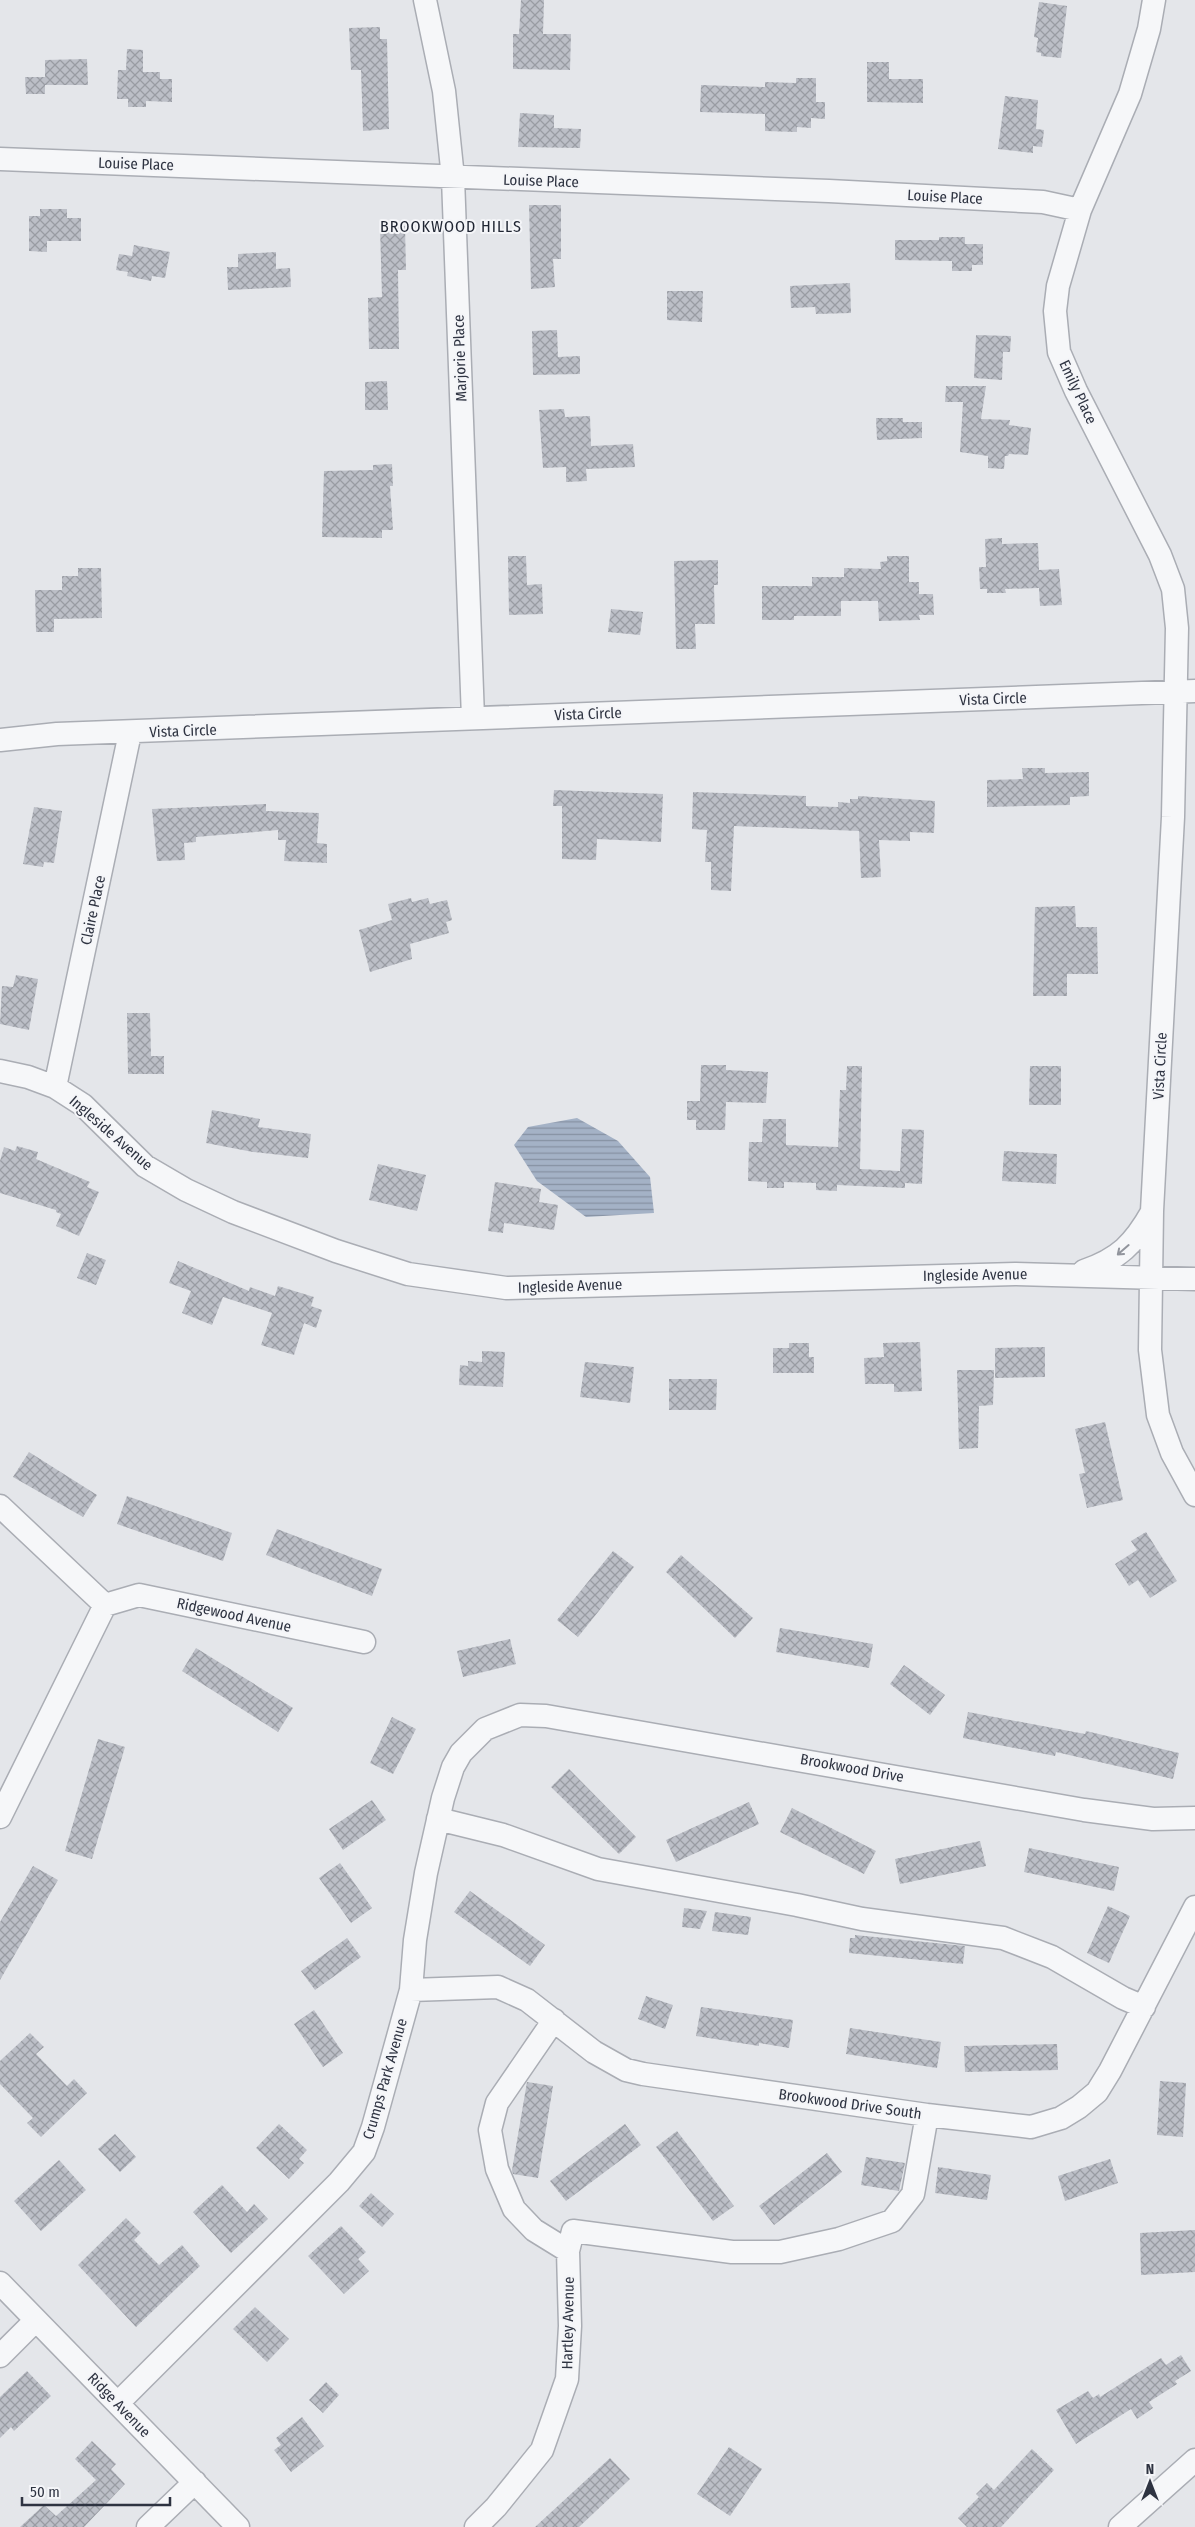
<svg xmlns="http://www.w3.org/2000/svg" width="1195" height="2527" font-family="'Fira Sans Condensed',sans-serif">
	<defs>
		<pattern id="water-rules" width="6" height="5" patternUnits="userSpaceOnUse" patternTransform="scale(1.25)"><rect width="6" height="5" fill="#a4b2c6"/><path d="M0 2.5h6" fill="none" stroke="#8691a2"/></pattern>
		<pattern id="building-cross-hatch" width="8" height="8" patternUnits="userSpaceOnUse" patternTransform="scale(1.25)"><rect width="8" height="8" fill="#bcbfc7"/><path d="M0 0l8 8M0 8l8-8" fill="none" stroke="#999ca3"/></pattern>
	</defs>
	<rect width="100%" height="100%" fill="#e4e6ea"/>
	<path fill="url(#water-rules)" d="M577,1118L618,1141L650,1177L654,1213L586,1217L537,1181L514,1145L528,1127Z"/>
	<path fill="url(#building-cross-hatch)" d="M521,0H544L543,34H571L570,70L513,69V34H519Z
		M1039,2L1067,6L1061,58L1041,56V53L1036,52L1038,38L1034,37Z
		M380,27V39H387L389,129L363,131L361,70H351L349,28Z
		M127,49L143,50V72H160V79H172V102L146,101V107H128V99H117L118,70H126Z
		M87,59L88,85H45V94H26L25,77H45V60Z
		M867,62H889V79H923V103L867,102Z
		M796,78H816V102H825V119L811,118V128L797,127V132L765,131V114L700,112L701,85L765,87V82L796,83Z
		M1005,96L1038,100L1036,129L1044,130L1042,147L1033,146V153L998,149Z
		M520,113L554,115V128L581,129L580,148L518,147Z
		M529,205H561V259H553L555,287L531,289Z
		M40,209H67V218H81V241H47V252L29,251V216H40Z
		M405,226L406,270H398L399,349H369L368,298L382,297L380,227Z
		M939,237H965V244H983V265H972V271H952V261L895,260V240H939Z
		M134,245L170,252L165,278L152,276L151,281L127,276L128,272L116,270L119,254L132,256Z
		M276,252V269L290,268L291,287L228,290L227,267H238V254Z
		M850,283L851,313L816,314L815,307L791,308L790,286Z
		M667,291H703L702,322L667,320Z
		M557,330L558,357L580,356V374L533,375L532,331Z
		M976,335L1011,336L1010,352H1003L1002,380L974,378Z
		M387,381L388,410H365V382Z
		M946,386H986L981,419L1010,420L1009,425L1031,428L1028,455L1009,454L1008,456H1005L1004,469L988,468V456L960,452L963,402H945Z
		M564,409L565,417L590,416L591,446L633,444L635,467L586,469L587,481L566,482V467L543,468L539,410Z
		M876,418H903V422H922V438L877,440Z
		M392,464L393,486H390L393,530H382V538L322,537L324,471L373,470V465Z
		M1002,538V544L1038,543L1039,570L1059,569L1062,605L1040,606L1039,588L1005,589L1006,593H987V589H980L979,567H986L985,539Z
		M508,556H526L527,585L542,584L543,614L509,615Z
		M887,556H909V582H919V594H933L934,615H919L920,620L879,621L878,601H841V616H794V620H762V586H812V577H844V568L881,569L880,562L887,561Z
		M718,560V585H714L715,624H695L696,649H676L674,561Z
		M78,568H101L102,618L54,619V632H36L35,590H62V576H78Z
		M611,609L643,612L640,635L608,632Z
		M1022,768H1045V773L1089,772V796L1070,797V805L987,807V780L1023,779Z
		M554,790L663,794L661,842L597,839L596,860L562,859V806H553Z
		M693,792L806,796V806L838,807V802L850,803V799H858V796L935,801L934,833L910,832V841L879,840L881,877L861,878L859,831L734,826L731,891L711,890V862H705L707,830L692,829Z
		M266,804V811L319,813L317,843L327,844V863L284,861L286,840H278V830L196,837V842L184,843L185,860L157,861L152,809Z
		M34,807L62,811L54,863L44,862L43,867L23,864Z
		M411,898L412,902L428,898L430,904L447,900L452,920L446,922L449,933L410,944L412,959L370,972L359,930L392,920L388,904Z
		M1075,906L1076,927H1097L1098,974H1067V996H1033L1035,907Z
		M16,975L38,979L29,1030L0,1024L2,986L13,987Z
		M127,1013H150L151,1056H164V1074H128Z
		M701,1065H726V1070L768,1072L766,1103L726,1102L725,1130H696V1120H687V1101H700Z
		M847,1066H862L860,1169L900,1171L902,1129L924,1130L922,1184L905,1183V1188L837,1185V1191L816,1190V1183L784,1182V1188H767V1182L748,1181L749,1142H762L763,1119H786V1145L838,1147L840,1090H846Z
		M1030,1066H1061V1105H1029Z
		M212,1110L260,1119L258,1127L311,1134L308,1158L253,1152L206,1143Z
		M17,1146L38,1152L36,1159L90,1182L87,1187L99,1192L79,1236L56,1226L61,1214L56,1212V1210L0,1193V1161L4,1147L15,1151Z
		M1004,1151L1057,1154L1056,1184L1002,1181Z
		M378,1164L426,1175L417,1211L369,1200Z
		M495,1182L541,1189L539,1202L558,1205L554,1230L504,1223L503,1233L488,1231Z
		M87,1253L106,1260L96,1285L77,1278Z
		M178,1261L249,1291L250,1287L275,1296L278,1286L314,1297L311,1306L322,1310L316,1328L304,1323L294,1355L261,1345L272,1313L223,1297L212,1325L182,1313L191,1291L169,1283Z
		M920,1342L922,1391L894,1392V1384H865L864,1358L884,1357L883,1343Z
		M789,1343H809V1357H814V1373H773V1348H789Z
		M1045,1347V1377L995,1378V1348Z
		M482,1351L505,1352L503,1387L459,1385L460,1365L468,1366V1361L482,1362Z
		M585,1362L634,1367L630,1403L580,1397Z
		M957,1370H994L993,1405L979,1406L978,1448L959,1449Z
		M669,1379H717L716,1410H669Z
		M1105,1422L1123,1500L1087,1508L1079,1474L1085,1473L1075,1429Z
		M29,1452L97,1495L83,1517L13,1477Z
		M127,1496L232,1533L223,1561L117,1524Z
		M277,1529L382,1569L372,1596L266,1555Z
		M1146,1532L1177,1581L1150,1598L1138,1580L1129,1586L1115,1564L1137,1550L1131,1541Z
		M613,1551L634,1567L578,1637L557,1620Z
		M681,1555L753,1618L735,1638L666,1572Z
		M780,1628L873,1644L869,1668L776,1652Z
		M510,1639L516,1664L463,1677L457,1651Z
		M196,1648L293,1708L278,1732L182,1671Z
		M904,1665L945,1695L930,1715L890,1684Z
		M968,1712L1085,1734L1086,1731L1179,1753L1173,1779L1056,1752L1055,1756L963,1738Z
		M392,1717L416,1729L393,1774L370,1763Z
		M98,1739L125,1747L92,1859L65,1851Z
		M569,1769L636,1837L619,1854L551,1787Z
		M372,1800L386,1820L343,1850L329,1829Z
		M749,1802L759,1824L676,1862L666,1840Z
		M792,1808L876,1851L864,1874L780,1832Z
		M980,1841L986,1866L900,1884L895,1859Z
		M1029,1848L1119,1867L1114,1891L1024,1872Z
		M340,1863L372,1908L351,1923L319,1878Z
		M33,1866L58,1880L0,1980V1922Z
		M470,1891L545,1945L530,1966L454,1912Z
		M1108,1906L1130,1916L1109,1963L1087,1953Z
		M684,1908L707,1911L700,1929L682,1927Z
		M715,1912L751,1917L748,1935L712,1931Z
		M855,1935L965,1946L963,1964L849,1953L850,1938H855Z
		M347,1938L361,1957L315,1990L301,1971Z
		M646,1996L673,2005L665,2029L638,2019Z
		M701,2007L793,2020L789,2048L759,2043V2046L696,2036Z
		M314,2010L343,2053L323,2067L294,2024Z
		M850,2028L941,2042L937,2068L846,2054Z
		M30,2033L44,2047L36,2054L67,2086L74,2079L87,2093L41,2137L27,2123L33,2118L0,2084V2061Z
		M1057,2044L1058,2070L965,2072L964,2046Z
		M1160,2081L1186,2083L1183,2137L1157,2135Z
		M527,2082L553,2086L538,2178L513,2174L512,2170Z
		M279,2124L307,2150L299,2159L304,2163L289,2179L256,2148Z
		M625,2124L641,2145L566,2201L550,2181Z
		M677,2131L734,2206L713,2221L656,2147Z
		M115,2134L136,2157L120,2172L98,2149Z
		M827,2153L842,2172L774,2225L759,2206Z
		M866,2157L905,2163L899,2191L861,2185Z
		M1110,2159L1118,2183L1065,2201L1058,2176Z
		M59,2160L86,2190L41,2231L14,2201Z
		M938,2167L991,2175L987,2200L935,2193Z
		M222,2185L247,2212L254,2204L268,2219L231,2253L193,2212Z
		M371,2193L394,2214L382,2227L359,2206Z
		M126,2218L141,2233L134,2240L159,2265L182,2245L200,2266L136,2327L78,2265Z
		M341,2226L366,2252L358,2259L369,2271L344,2294L308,2256Z
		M1195,2230V2272L1141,2275L1140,2233Z
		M255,2307L289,2339L267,2362L233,2329Z
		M1181,2355L1191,2371L1175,2381L1177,2384L1149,2402L1153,2408L1137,2419L1131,2409L1076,2444L1056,2410L1088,2391L1093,2398L1099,2394L1100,2397L1161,2358L1166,2365Z
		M27,2371L51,2396L14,2431L11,2427L0,2438V2397Z
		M326,2382L339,2395L323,2413L309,2400Z
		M302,2417L324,2446L291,2472L274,2450L281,2445L276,2438Z
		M92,2441L116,2464L111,2469L125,2484L84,2527H20L44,2505L56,2516L96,2480L75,2459Z
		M729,2447L762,2469L730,2516L697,2494Z
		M1032,2449L1054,2470L1001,2527H967L958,2518L979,2497L976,2494L987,2483L994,2490Z
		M610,2458L630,2479L579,2527H535Z"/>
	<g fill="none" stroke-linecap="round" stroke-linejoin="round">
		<g stroke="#aaadb4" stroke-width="25">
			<path id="minor" d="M425,0L444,91L453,178L473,718
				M1154,0L1149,29L1130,94L1080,210L1058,286L1055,311L1059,352L1076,391L1160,555L1173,589L1177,628L1173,817L1152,1211L1150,1350L1158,1415L1172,1453L1195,1495
				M0,159L829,191L1043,202L1080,210
				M0,740L57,734L1195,691
				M0,1071L28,1077L55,1087L83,1105L145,1166L186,1190L233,1212L336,1251L408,1274L506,1288L1015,1274L1195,1279
				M55,1087L130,733
				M1084,1271C1119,1259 1134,1244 1152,1212
				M0,1506L105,1605L139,1595L364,1642
				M0,1817L105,1605
				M438,1819L503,1835L598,1869L797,1905L862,1919L1003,1938L1052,1957L1123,1998L1144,2007
				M411,1990L498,1987L527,2000L594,2052L626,2070L643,2074L927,2115L1031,2127L1061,2118L1079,2107L1097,2092L1110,2071L1195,1907
				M554,2020L497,2103L490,2130L497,2169L514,2209L534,2230L568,2251
				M0,2283L238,2527
				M0,2356L36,2320
				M118,2403L339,2182L364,2152L373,2127L411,1990L415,1940L426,1873L443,1798L453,1767L461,1753L485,1729L520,1715L546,1716L1084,1810L1153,1819L1195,1818
				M148,2527L195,2482
				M476,2527L496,2507L542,2450L567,2379L570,2326L568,2251L573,2231L732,2252H780L839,2239L892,2221L913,2194L927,2115
				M1120,2527L1195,2460"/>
		</g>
		<use href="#minor" stroke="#f6f7f9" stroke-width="22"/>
	</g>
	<defs><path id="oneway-shaft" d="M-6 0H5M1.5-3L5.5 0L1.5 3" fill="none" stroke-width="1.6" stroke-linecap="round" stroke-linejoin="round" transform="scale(1.25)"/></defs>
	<use stroke="#92959d" href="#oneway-shaft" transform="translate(1123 1250) rotate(139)"/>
	<g text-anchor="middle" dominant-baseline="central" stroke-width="4" stroke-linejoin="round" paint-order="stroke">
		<g font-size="15" fill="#2e3341" stroke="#f4f5f8">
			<text transform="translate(136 164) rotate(2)">Louise Place</text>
			<text transform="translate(541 181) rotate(2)">Louise Place</text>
			<text transform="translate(945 197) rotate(3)">Louise Place</text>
			<text transform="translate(460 358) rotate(-92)">Marjorie Place</text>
			<text transform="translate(1078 392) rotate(65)">Emily Place</text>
			<text transform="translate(993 699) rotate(-2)">Vista Circle</text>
			<text transform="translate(588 714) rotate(-2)">Vista Circle</text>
			<text transform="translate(183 731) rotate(-2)">Vista Circle</text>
			<text transform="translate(93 910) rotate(-78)">Claire Place</text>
			<text transform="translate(1160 1066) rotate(-87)">Vista Circle</text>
			<text transform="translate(111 1133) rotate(41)">Ingleside Avenue</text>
			<text transform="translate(975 1275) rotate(-1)">Ingleside Avenue</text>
			<text transform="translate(570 1286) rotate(-2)">Ingleside Avenue</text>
			<text transform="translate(234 1615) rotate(12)">Ridgewood Avenue</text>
			<text transform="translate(852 1768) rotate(10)">Brookwood Drive</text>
			<text transform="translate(385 2079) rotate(-74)">Crumps Park Avenue</text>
			<text transform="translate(850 2104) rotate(8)">Brookwood Drive South</text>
			<text transform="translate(568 2323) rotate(-89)">Hartley Avenue</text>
			<text transform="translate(119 2405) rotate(46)">Ridge Avenue</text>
		</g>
		<g font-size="16" letter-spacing="1" fill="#1f2532" stroke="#f4f5f8">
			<text x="451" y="226">BROOKWOOD HILLS</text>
		</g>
	</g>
	<g transform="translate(1150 2482)" stroke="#f4f5f8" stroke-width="4" paint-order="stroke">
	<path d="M0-4L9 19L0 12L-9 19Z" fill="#2e3341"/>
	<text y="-8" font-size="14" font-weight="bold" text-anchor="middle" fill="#2e3341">N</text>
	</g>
	<path d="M22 2497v8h148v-8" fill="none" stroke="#2e3341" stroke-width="2.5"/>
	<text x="30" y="2497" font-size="15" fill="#2e3341" stroke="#f4f5f8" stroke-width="4" paint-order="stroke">50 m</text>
</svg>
